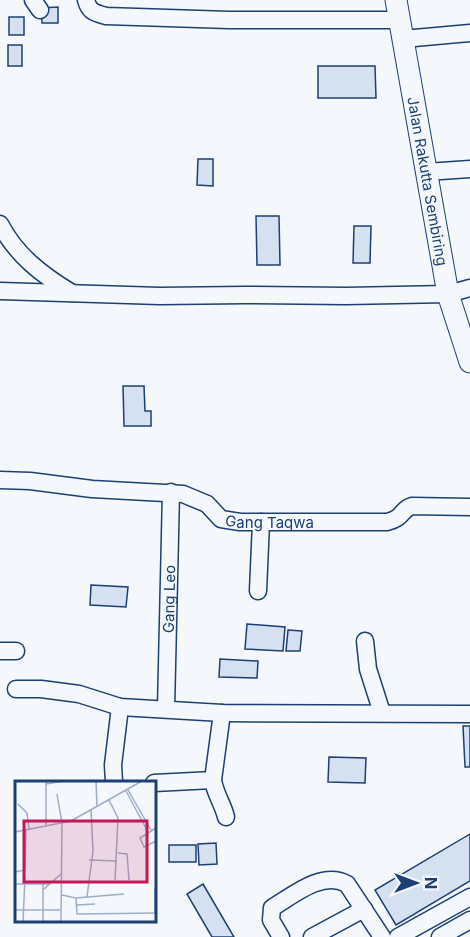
<svg xmlns="http://www.w3.org/2000/svg" width="470" height="937" font-family="Inter,sans-serif">
	<rect width="100%" height="100%" fill="#f4f7fb"/>
	<path fill="#d5e0f0" stroke="#1d3f73" stroke-width="1.5" d="M58,7V23H42L41,8Z
		M9,17H24V35H9Z
		M8,45H22V66H8Z
		M318,66H375L376,98H318Z
		M198,159H213V186L197,185Z
		M256,216H279L280,265H257Z
		M354,226H371L370,263H353Z
		M123,386H144L145,411H151V426H124Z
		M91,585L128,587L126,607L90,605Z
		M247,624L285,627L283,651L245,649Z
		M288,630L302,631L300,651H286Z
		M220,659L258,661L257,678L219,677Z
		M463,726H470V767H465Z
		M329,757L366,758L365,783L328,782Z
		M470,834V881L396,925L375,890Z
		M216,843L217,864L199,865L198,844Z
		M169,845H196V862H169Z
		M203,884L234,937H212L187,894Z"/>
	<g fill="none" stroke-linecap="round" stroke-linejoin="round">
		<g stroke="#1d3f73" stroke-width="19">
			<g id="minor">
				<path d="M33,0L40,10"/>
				<path d="M86,0C89,12 95,13 106,16L229,20H400"/>
				<path d="M403,39L470,33"/>
				<path d="M426,172L470,169"/>
				<path d="M0,224C16,255 42,275 72,293"/>
				<path d="M0,291L160,296L245,295L346,296L448,294L470,288"/>
				<path id="s1" d="M0,480L30,481L92,489L183,494L207,504L221,519L240,522H387C404,518 401,509 412,506L470,507"/>
				<path d="M258,591L261,522"/>
				<path d="M365,641L368,669L382,713"/>
				<path d="M0,651H16"/>
				<path d="M16,689H41L79,694L120,707L222,713L470,714"/>
				<path id="s2" d="M166,709L171,492"/>
				<path d="M213,780C215,794 223,804 226,817"/>
				<path d="M114,782L113,765L120,707"/>
				<path d="M154,783L213,780L222,713"/>
				<path d="M281,937L271,920L272,908C292,896 322,870 347,884L382,937"/>
				<path d="M312,937L364,909"/>
				<path d="M398,937L470,897"/>
				<path d="M440,937L470,920"/>
			</g>
		</g>
		<g stroke="#1d3f73" stroke-width="23">
			<g id="major">
				<path id="s3" d="M396,0L448,294L470,362"/>
			</g>
		</g>
		<use href="#minor" stroke="#f4f7fb" stroke-width="16"/>
		<use href="#major" stroke="#f4f7fb" stroke-width="21"/>
	</g>
	<g text-anchor="middle" dominant-baseline="central" stroke-width="4.5" stroke-linejoin="round" paint-order="stroke">
		<g font-size="15" fill="#1d3f73" stroke="#f4f7fb">
			<text stroke="none"><textPath href="#s3" startOffset="184">Jalan Rakutta Sembiring</textPath></text>
			<text stroke="none"><textPath href="#s1" startOffset="279">Gang Taqwa</textPath></text>
			<text stroke="none"><textPath href="#s2" startOffset="110">Gang Leo</textPath></text>
		</g>
	</g>
	<g transform="translate(15 781)">
		<rect width="141" height="141" fill="#f4f7fb"/>
		<path fill="none" stroke="#9eadc5" stroke-width="1.5" d="M31,0V45M81,0L82,25M31,3L49,0M113,9L136,49M111,10L133,51M42,13L47,42L46,141M94,19L103,37L100,99M3,23L12,32L14,48M141,47L125,57L129,66L141,60M0,51L56,40L127,0M103,72L112,73L114,99M74,79L102,80M0,91L10,89L11,49M0,103H35M29,108L46,93M47,114L61,117L62,133L141,132M72,116L78,70L76,29M61,117L109,113M62,124L80,123M0,129H45M140,132V107M8,141L10,96M28,141V103"/>
		<path fill="#c2185b" fill-opacity="0.15" stroke="#c2185b" stroke-width="3" d="M9,40H132V101H9Z"/>
		<rect width="141" height="141" fill="none" stroke="#1d3f73" stroke-width="3"/>
	</g>
	<g transform="translate(416 883) rotate(90)" stroke="#f4f7fb" stroke-width="4.5" paint-order="stroke">
	<path d="M0-4.5L10 22L0 15L-10 22Z" fill="#1d3f73"/>
	<text y="-9" font-size="16" font-weight="bold" text-anchor="middle" fill="#1d3f73">N</text>
	</g>
</svg>
